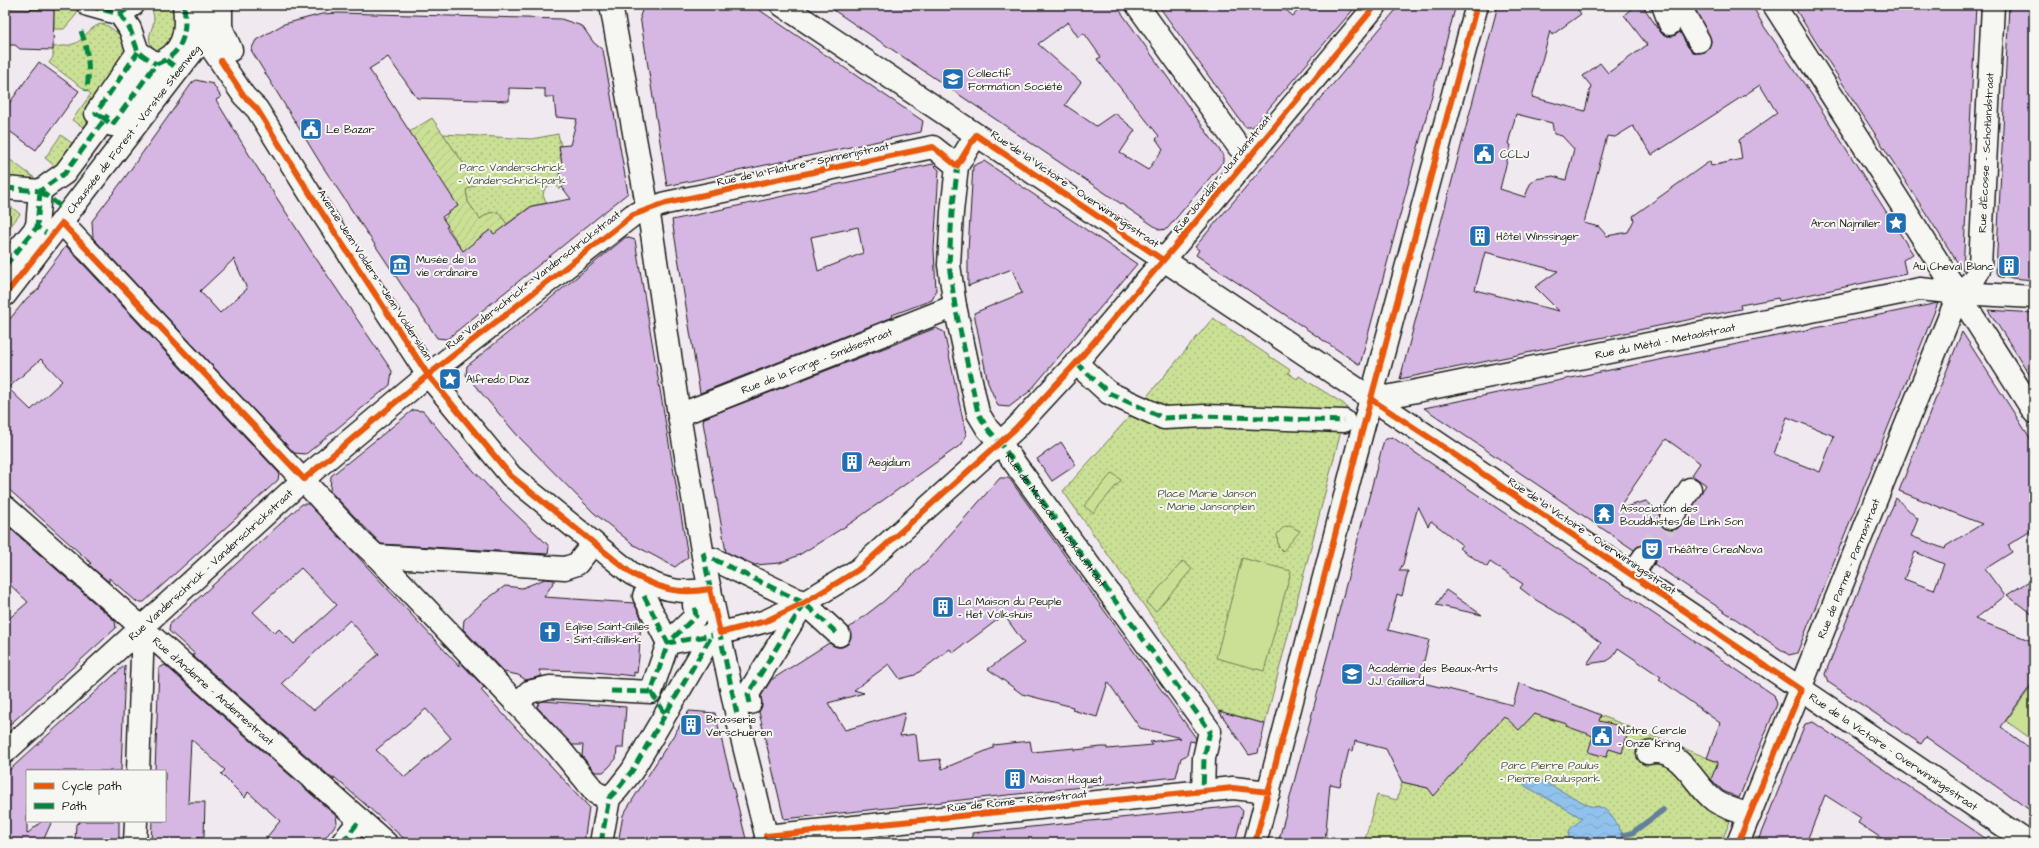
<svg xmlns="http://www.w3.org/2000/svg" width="2039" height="848" font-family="'Architects Daughter',sans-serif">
	<defs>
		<pattern id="grass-dots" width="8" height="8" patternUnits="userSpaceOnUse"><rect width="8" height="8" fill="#cae095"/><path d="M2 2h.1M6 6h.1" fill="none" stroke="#adc080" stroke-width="1.8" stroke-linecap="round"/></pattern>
		<pattern id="garden-furrows" width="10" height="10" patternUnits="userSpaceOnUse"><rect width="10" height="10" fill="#cae095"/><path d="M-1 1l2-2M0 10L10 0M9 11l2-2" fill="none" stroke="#adc080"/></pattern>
		<pattern id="water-waves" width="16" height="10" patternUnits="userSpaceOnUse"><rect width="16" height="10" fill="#91c2ed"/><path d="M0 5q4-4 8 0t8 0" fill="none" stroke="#7ca6cb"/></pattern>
	</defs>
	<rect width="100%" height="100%" fill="#f0e9ef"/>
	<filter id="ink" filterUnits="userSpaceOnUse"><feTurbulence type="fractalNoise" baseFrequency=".025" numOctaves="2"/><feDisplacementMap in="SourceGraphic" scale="8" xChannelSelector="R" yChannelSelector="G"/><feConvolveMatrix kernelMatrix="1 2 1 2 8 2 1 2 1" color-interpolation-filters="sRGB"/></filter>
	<g filter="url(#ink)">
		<path fill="url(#grass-dots)" stroke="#737e58" d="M66,5H78L76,15L64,29H54V10Z
			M149,5H179L182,27L161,54C134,37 165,27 149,5Z
			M103,24C115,28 130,43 123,57C118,66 109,73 104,82C97,97 90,113 85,128L72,120L91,94L49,63L53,57V47C61,46 69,46 76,43C85,38 92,24 103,24Z
			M443,134L532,139L558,134L561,146H559L562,164L558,165L562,187L559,189L556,185H550L544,190L543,196L547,203L531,206L507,224L498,212L489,213L480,219L468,202L466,190L477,183Z
			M61,135L77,147L61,171L45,158Z
			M5,156L40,182H5Z
			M5,202L20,214L7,231L5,230Z
			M1213,318L1290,370L1288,373L1297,379L1299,376L1344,404L1347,408L1265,724L1231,714L1224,719L1063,491L1138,407Z
			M1529,687L1718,762L1709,786L1738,802L1721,843H1364L1377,795L1397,800L1402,782L1428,788L1434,795Z"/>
		<path fill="url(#garden-furrows)" stroke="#737e58" d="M432,118L477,183L466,190L468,202L480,219L489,213L498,212L514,233L501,243L490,230L477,240L461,276L458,243L443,219L447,217V213L458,206L380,150Z"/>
		<path fill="#cae095" stroke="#737e58" d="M1112,473L1121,480L1093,513L1084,506Z
			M1290,526L1300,531L1283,551L1278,546L1277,534L1284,527Z
			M1242,558L1291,571L1264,671L1216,658Z
			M1183,561L1192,569L1156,611L1146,603Z
			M2034,683V741L2006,721Z"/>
		<path fill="url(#water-waves)" stroke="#628099" d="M1529,774L1590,806C1594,807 1596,806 1600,807C1611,810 1623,833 1626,843H1571C1563,827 1577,826 1582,818L1525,786L1523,782Z"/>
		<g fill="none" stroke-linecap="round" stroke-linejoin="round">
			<path stroke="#628099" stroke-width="5.5" d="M1623,835L1632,833L1663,810"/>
		</g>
		<path fill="#d6b6e3" stroke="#1c1c1c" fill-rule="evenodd" d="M644,5H752L923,121L921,132L667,186L640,16Z
			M826,5H1116L1223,155V162L1167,229L1160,230ZM1068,22L1078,37L1084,33L1101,57L1097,59L1159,136L1156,139L1163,149L1148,170L1120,153L1135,130L1115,113L1096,126L1065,105L1081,82L1038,44Z
			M1158,5H1280L1293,16L1303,5H1357L1253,127H1245Z
			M1400,5H1456L1360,365L1196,255L1199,250L1195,247Z
			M1498,5H1574L1581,14L1552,35L1550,31L1532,97L1585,111L1591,86L1583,76L1600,63L1608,73L1647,45L1624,15L1636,5H1642L1662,34L1668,36H1674L1680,32L1688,47L1693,52L1699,53L1705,52L1709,48L1711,41L1693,5H1752L1763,25L1812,95L1913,254L1903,260L1906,274L1779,301L1778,298L1740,305L1741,309L1400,379ZM1760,85L1777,113L1739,140L1742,159L1711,166L1710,161L1633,216L1634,220L1628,232L1607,236L1599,227L1584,223L1607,136L1615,137L1633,126L1652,155ZM1516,114L1552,123L1554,134L1562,136L1574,149L1566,180L1553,176L1536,179L1530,184L1525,197L1500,189L1511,145L1508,144ZM1485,252L1558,271L1535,287L1559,311L1475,290Z
			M1793,5H1976L1963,271L1814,39Z
			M2009,5H2034V280L2000,277L1996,272Z
			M5,9L54,10L53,50L20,49L15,45H5Z
			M338,13L561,19L582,26L594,43L603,50L628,193L447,339L437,338L321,164L251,50L256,40L284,24L322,14ZM388,57L417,98L509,101V88L545,89V97H554L556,117L577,119L570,145L559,146L562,164L558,165L562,187L571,199L532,206L494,234L490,230L463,251L446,227L448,226L442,217L458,206L369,69Z
			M39,62L79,91L36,150L5,128V109Z
			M196,80L213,84L221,97L216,100L253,161L311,251L392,371L390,385L306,454L294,453L93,238L92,221L126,176L192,83ZM234,259L247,289L220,313L200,291Z
			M984,161L1137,264L1030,391L1009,407L998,406L988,383L974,313L1022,293L1012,269L968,286V251L973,166Z
			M933,164L939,170L934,249L936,292L932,300L892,315L893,317L700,393L672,220ZM858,227L863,253L818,271L811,237Z
			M626,237L635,240L688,557L675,567L634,545L594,513L517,435L466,375L467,366Z
			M66,246L279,473L278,480L144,602H137L109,578V582L89,565L91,563L5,486V325L27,298L39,289L44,275ZM41,359L62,381L31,410L8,388Z
			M1938,303L1797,653L1789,655L1654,564L1656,557L1655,551L1651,547L1644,545L1638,546L1634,550L1424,408ZM1787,417L1834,436L1820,472L1774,454ZM1666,439L1700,463L1692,475L1706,485L1681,525L1677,529L1671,530L1664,529L1660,524L1659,518L1660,512L1646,501L1618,509Z
			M1988,310L2034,313V382L2016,353Z
			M936,328L944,332L966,434L962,444L851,523L799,555L780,563L755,565L726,552L703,422L704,418Z
			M1962,332L2034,444V529L2008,545L2012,552L1985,569L2005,596L1975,619L2034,642V681L2001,727L2034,751V813L1926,737L1921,744L1828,682L1825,674L1896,498L1918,519L1911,536L1945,549L1946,546L1982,524L1899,491ZM1915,552L1944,564L1934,590L1904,579Z
			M413,410L423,411L462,458L497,496L547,544L549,547L548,554L381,544L330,491L331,476Z
			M1392,437L1774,695L1777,704L1739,798L1723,791L1711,779L1718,762L1707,758L1720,723L1659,679L1661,677L1618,648L1613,657L1607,661L1587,664L1601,643L1570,620L1536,600L1520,588L1523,584L1490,562L1487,567L1459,548L1462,545L1431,521L1428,526L1418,506L1403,564L1399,571H1408L1402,596L1397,594L1388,630L1429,640L1419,682L1513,705L1519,683L1601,715L1599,721L1629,728L1622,753L1609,749L1606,757L1588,752L1593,736L1566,726L1567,724L1534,714L1519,730L1504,716L1434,796L1428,788L1402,782L1386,749L1355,741L1353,751L1349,750L1340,786L1330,784L1325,843H1278L1384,440Z
			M1061,442L1076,465L1052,481L1037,459Z
			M1000,478H1009L1196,738L1195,742L1190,741L1187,755L1181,758L1176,777L784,819L759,712L762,706L761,696L771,680L829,643L837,647H842L848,644L851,637L849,628L884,601L926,562ZM1004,615L1024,643L988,669L1022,694L1073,707L1072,710L1097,717L1108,682L1140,728L1181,738L1150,742L1153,745L1107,749V747H1101L1075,750V748L1032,752L1030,741L993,745V748L942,769L940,759L919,761L916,734L900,736L905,713L845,730L828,703L864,693L854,690L889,664L900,679L915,675L950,649L953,653Z
			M302,504H309L459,666V661L484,687L481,690L589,807L584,843H409L334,777V780L192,655L195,654L169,631L170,624ZM301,568L337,605L294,644L279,629L275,633L253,612ZM350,620L379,654L314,710L306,705L282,683ZM426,709L451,738L405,777L376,750Z
			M5,524L115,621L116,628L5,729V622L28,602L5,580Z
			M2034,578V616L2007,595Z
			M545,579L555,580L544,597L634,603L641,617L639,657L637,673L634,672V676L585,671L539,670L542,676L526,680L518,675L504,672L463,629L464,620L483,602L505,586L522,588Z
			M1446,590L1482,615L1436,605Z
			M125,665L121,771H27V834L42,821H52L42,843H5V774Z
			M165,665L336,816L337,823L321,843H262L280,821L248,792L245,798L221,774L225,770L191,739L188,804L191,802H205L204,837L193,838V843H151L152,821H165V771H155L159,668Z
			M543,701L626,707L623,748H617L616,759L608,768L603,772H595L582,756L583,745H572L537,707L540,702Z
			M689,711L715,713L747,843H618L623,815Z
			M1219,711L1265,724L1258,753L1249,755Z
			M1813,722L1972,829L1992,843H1889L1858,823L1861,818L1825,795L1806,843H1757L1805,724Z
			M1238,806L1243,811L1235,843H973L972,833Z
			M79,821H119V843H77L78,840H75L76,824L79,823Z"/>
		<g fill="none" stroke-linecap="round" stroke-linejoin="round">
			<path stroke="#d0cacf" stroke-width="22" stroke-dasharray="22 11" stroke-linecap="butt" d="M1644,557L1671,518"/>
			<g stroke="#1c1c1c" stroke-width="25">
				<g id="minor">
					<path d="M88,5L120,14L133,5"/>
					<path d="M201,5L206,40L244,96L257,109L317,205L428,375L511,476L632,574C662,589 677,595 710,589"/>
					<path d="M221,5V27L231,50"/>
					<path d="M611,5L651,227L679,415L704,562L740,730L768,843"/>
					<path id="s1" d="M782,5L1414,427L2029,843"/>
					<path d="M1137,5L1239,147L1249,155"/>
					<path d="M1663,5L1670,24"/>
					<path d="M1679,5L1699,41"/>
					<path d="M1774,5L2034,412"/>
					<path d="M120,14L130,29L138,52L150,60"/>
					<path d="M108,115L105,119L112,125L156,64C185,54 187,31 184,5"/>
					<path id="s2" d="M976,135L957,166L952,212L949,265L955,306L978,413L987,428L1000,443L1210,731L1204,758L1203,792"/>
					<path d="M5,188L40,191L48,185L65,173L105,119L96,113L138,52"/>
					<path d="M40,191L37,227L46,233"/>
					<path d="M62,223L358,539L376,556L559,748L596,793L609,798"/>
					<path d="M5,266L37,227"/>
					<path id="s3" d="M5,295L193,51L206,40L218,37L220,39"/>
					<path d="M1076,363L1109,393L1164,418L1205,416L1344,421"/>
					<path id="s4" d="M1372,400L1920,289L1959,293L2034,297"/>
					<path id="s5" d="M679,415L955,306"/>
					<path id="s6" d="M5,507L386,843"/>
					<path d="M1671,518L1690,489"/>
					<path d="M376,556L565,568L577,564L593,544"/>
					<path d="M713,559L804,603L839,635"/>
					<path d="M1632,575L1644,557"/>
					<path d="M644,596L668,643L696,616L694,605"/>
					<path d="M729,631L766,621L804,603L858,570L1015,429L1076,363L1178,243L1376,5"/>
					<path d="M750,703L748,694L804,603"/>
					<path d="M517,704L529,692L550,687L651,692L668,643L712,635"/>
					<path id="s7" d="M5,752L314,470L428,375L633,215L666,203L933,147L957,166"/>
					<path d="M1648,753C1681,745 1693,785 1715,801C1725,808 1738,811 1750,815"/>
					<path d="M138,771L143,628"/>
					<path d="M609,798L617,790L632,771L712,635"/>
					<path d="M766,836L1233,788L1269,792"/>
					<path d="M135,843L136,821"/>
					<path d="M342,843L360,820"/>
					<path d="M601,843L609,798"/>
					<path id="s8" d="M1738,843L1959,293C1969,285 1977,278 1980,266L1993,5"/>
				</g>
			</g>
			<g stroke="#1c1c1c" stroke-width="25">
				<path id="major" d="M1255,843L1356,454L1477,5"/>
			</g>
			<use href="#minor" stroke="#f6f6f2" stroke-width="22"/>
			<use href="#major" stroke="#f6f6f2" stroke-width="22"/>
			<path stroke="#00873e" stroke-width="5" stroke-dasharray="10 5" stroke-linecap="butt" d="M89,6L120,14L133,5
				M120,14L130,29L138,52L156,64
				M81,31C88,50 91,72 86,91
				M166,60L174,66
				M108,115L105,119L112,125L156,64C185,54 187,31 184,5
				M958,164L952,212L949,265L955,306L978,413L987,428L1000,443L1210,731L1204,758L1203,792
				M5,188L40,191L48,185L65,173L105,119L96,113L138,52
				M40,191L37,227L46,233
				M40,191L64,209
				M5,266L37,227
				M1076,363L1109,393L1164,418L1205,416L1344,421
				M703,552L711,593
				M713,559L804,603L839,635
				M644,596L668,643L696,616L694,605
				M719,630L737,714
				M611,691L651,692L668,643L712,635
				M651,692L666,715
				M750,703L748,694L803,605
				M342,843L360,820
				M601,843L609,798L617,790L632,771L712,635"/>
			<g stroke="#f6f6f2" stroke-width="8">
				<path id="cycleway" d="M221,61L244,96L257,109L317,205L428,375L511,476L632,574C662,589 677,595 710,589L720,633L766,621L804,603L858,570L1015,429L1076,363L1178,243L1376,5
					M5,295L62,223L304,479L428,375L633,215L666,203L933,147L957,166L976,135L1163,260
					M1372,400L1433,440L1801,690L1738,843
					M766,836L1233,788L1269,792
					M1255,843L1356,454L1477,5"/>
			</g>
			<use href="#cycleway" stroke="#e8590c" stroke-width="6"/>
		</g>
	</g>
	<defs>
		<g id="school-square" transform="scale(1.15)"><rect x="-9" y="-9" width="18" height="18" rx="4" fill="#1f6fb2" stroke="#f6f6f2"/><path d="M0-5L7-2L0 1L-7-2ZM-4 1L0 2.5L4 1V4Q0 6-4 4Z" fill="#fff"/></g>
		<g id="civic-square" transform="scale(1.15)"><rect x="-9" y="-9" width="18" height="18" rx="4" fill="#1f6fb2" stroke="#f6f6f2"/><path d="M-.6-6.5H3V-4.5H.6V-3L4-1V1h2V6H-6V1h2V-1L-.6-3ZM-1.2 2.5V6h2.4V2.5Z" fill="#fff"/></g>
		<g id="sight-square" transform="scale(1.15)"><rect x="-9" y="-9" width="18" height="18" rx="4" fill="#1f6fb2" stroke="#f6f6f2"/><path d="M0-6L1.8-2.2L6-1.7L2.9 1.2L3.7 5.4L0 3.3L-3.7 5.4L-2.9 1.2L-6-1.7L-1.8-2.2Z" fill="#fff"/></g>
		<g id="building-square" transform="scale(1.15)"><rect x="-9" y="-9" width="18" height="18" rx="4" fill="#1f6fb2" stroke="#f6f6f2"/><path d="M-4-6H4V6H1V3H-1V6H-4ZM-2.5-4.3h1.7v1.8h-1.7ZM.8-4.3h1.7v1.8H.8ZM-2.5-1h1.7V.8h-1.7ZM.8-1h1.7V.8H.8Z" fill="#fff"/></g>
		<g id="museum-square" transform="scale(1.15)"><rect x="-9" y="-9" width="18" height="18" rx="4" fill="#1f6fb2" stroke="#f6f6f2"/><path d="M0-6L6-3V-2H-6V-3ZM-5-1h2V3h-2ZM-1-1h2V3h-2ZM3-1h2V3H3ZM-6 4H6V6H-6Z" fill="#fff"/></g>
		<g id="temple-square" transform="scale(1.15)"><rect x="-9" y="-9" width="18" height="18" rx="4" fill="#1f6fb2" stroke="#f6f6f2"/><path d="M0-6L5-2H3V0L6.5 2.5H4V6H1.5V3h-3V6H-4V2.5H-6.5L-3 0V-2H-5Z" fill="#fff"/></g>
		<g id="theatre-square" transform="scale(1.15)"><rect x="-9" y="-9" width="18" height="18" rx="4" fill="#1f6fb2" stroke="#f6f6f2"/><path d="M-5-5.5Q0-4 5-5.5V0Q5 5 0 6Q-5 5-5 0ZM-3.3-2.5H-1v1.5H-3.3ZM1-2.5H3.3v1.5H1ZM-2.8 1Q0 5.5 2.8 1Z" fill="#fff"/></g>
		<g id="church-square" transform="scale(1.15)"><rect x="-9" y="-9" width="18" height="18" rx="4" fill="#1f6fb2" stroke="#f6f6f2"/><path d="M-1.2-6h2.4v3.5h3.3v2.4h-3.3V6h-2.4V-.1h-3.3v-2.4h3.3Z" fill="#fff"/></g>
	</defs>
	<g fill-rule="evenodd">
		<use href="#school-square" x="953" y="79"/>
		<use href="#civic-square" x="311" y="129"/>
		<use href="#civic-square" x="1484" y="154"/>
		<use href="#sight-square" x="1896" y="223"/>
		<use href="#building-square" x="1480" y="236"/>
		<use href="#museum-square" x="400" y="265"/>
		<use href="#building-square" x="2009" y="266"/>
		<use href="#sight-square" x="450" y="379"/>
		<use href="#building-square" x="852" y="462"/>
		<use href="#temple-square" x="1604" y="514"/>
		<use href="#theatre-square" x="1652" y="549"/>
		<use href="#building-square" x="943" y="607"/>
		<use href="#church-square" x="550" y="632"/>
		<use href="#school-square" x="1352" y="674"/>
		<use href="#building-square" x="691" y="725"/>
		<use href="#civic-square" x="1602" y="736"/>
		<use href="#building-square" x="1015" y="779"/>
	</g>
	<g text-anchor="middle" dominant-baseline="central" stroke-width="4" stroke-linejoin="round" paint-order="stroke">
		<g font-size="11" fill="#1c1c1c" stroke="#f6f6f2" text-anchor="start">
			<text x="968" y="73">Collectif<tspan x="968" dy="13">Formation Société</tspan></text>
			<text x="326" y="129">Le Bazar</text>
			<text x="1500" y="154">CCLJ</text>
			<text x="1880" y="223" text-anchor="end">Aron Najmiller</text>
			<text x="1496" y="236">Hôtel Winssinger</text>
			<text x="416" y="259">Musée de la<tspan x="416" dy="13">vie ordinaire</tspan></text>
			<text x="1994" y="266" text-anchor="end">Au Cheval Blanc</text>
			<text x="466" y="379">Alfredo Diaz</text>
			<text x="868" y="462">Aegidium</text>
			<text x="1620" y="508">Association des<tspan x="1620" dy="13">Bouddhistes de Linh Son</tspan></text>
			<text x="1668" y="549">Théâtre CreaNova</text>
			<text x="958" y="601">La Maison du Peuple<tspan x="958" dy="13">- Het Volkshuis</tspan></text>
			<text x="566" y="626">Église Saint-Gilles<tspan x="566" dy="13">- Sint-Gilliskerk</tspan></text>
			<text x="1368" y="668">Académie des Beaux-Arts<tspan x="1368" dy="13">J.J. Gailliard</tspan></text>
			<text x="706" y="719">Brasserie<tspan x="706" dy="13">Verschueren</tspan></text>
			<text x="1618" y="730">Notre Cercle<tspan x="1618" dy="13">- Onze Kring</tspan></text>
			<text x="1030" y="779">Maison Hoguet</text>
		</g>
		<g font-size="11" fill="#1c1c1c" stroke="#f6f6f2">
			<text stroke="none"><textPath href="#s3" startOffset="210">Chaussée de Forest - Vorstse Steenweg</textPath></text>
			<text stroke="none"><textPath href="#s8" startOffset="741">Rue d'Écosse - Schotlandstraat</textPath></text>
			<text transform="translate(803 164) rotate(-12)">Rue de la Filature - Spinnerijstraat</text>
			<text transform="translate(1222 174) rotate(-51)">Rue Jourdan - Jourdanstraat</text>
			<text transform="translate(1075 189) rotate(34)">Rue de la Victoire - Overwinningsstraat</text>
			<text transform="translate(375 275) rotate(57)">Avenue Jean Volders - Jean Volderslaan</text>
			<text transform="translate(533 280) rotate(-38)">Rue Vanderschrick - Vanderschrickstraat</text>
			<text stroke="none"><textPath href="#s4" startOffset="299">Rue du Métal - Metaalstraat</textPath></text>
			<text stroke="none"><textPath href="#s5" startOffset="148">Rue de la Forge - Smidsestraat</textPath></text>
			<text stroke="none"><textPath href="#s2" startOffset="419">Rue de Moscou - Moskoustraat</textPath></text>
			<text transform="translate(1592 536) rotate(34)">Rue de la Victoire - Overwinningsstraat</text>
			<text stroke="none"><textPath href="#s7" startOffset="278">Rue Vanderschrick - Vanderschrickstraat</textPath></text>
			<text stroke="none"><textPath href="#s8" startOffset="296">Rue de Parme - Parmastraat</textPath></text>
			<text stroke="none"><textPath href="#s6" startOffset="278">Rue d'Andenne - Andennestraat</textPath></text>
			<text stroke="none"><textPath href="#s1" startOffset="1339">Rue de la Victoire - Overwinningsstraat</textPath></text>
			<text transform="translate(1017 801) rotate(-6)">Rue de Rome - Romestraat</text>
		</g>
		<g font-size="11" fill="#505740" stroke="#f6f6f2">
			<text x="512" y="167">Parc Vanderschrick<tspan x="512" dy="13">- Vanderschrickpark</tspan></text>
			<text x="1207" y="493">Place Marie Janson<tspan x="1207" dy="13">- Marie Jansonplein</tspan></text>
			<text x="1550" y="765">Parc Pierre Paulus<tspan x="1550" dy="13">- Pierre Pauluspark</tspan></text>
		</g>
	</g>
	<rect width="2039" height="848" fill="none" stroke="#f6f6f2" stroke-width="20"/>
	<rect x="10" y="10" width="2019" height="828" fill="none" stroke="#1c1c1c" stroke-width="1.5" filter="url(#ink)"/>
	<rect x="26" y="770" width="140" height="52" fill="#f6f6f2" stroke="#9f9f9c"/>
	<rect x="34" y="783" width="20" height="6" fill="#e8590c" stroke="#9f9f9c"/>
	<text x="62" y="790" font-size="12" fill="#1c1c1c">Cycle path</text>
	<rect x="34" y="803" width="20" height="6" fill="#00873e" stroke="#9f9f9c"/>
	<text x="62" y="810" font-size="12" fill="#1c1c1c">Path</text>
</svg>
